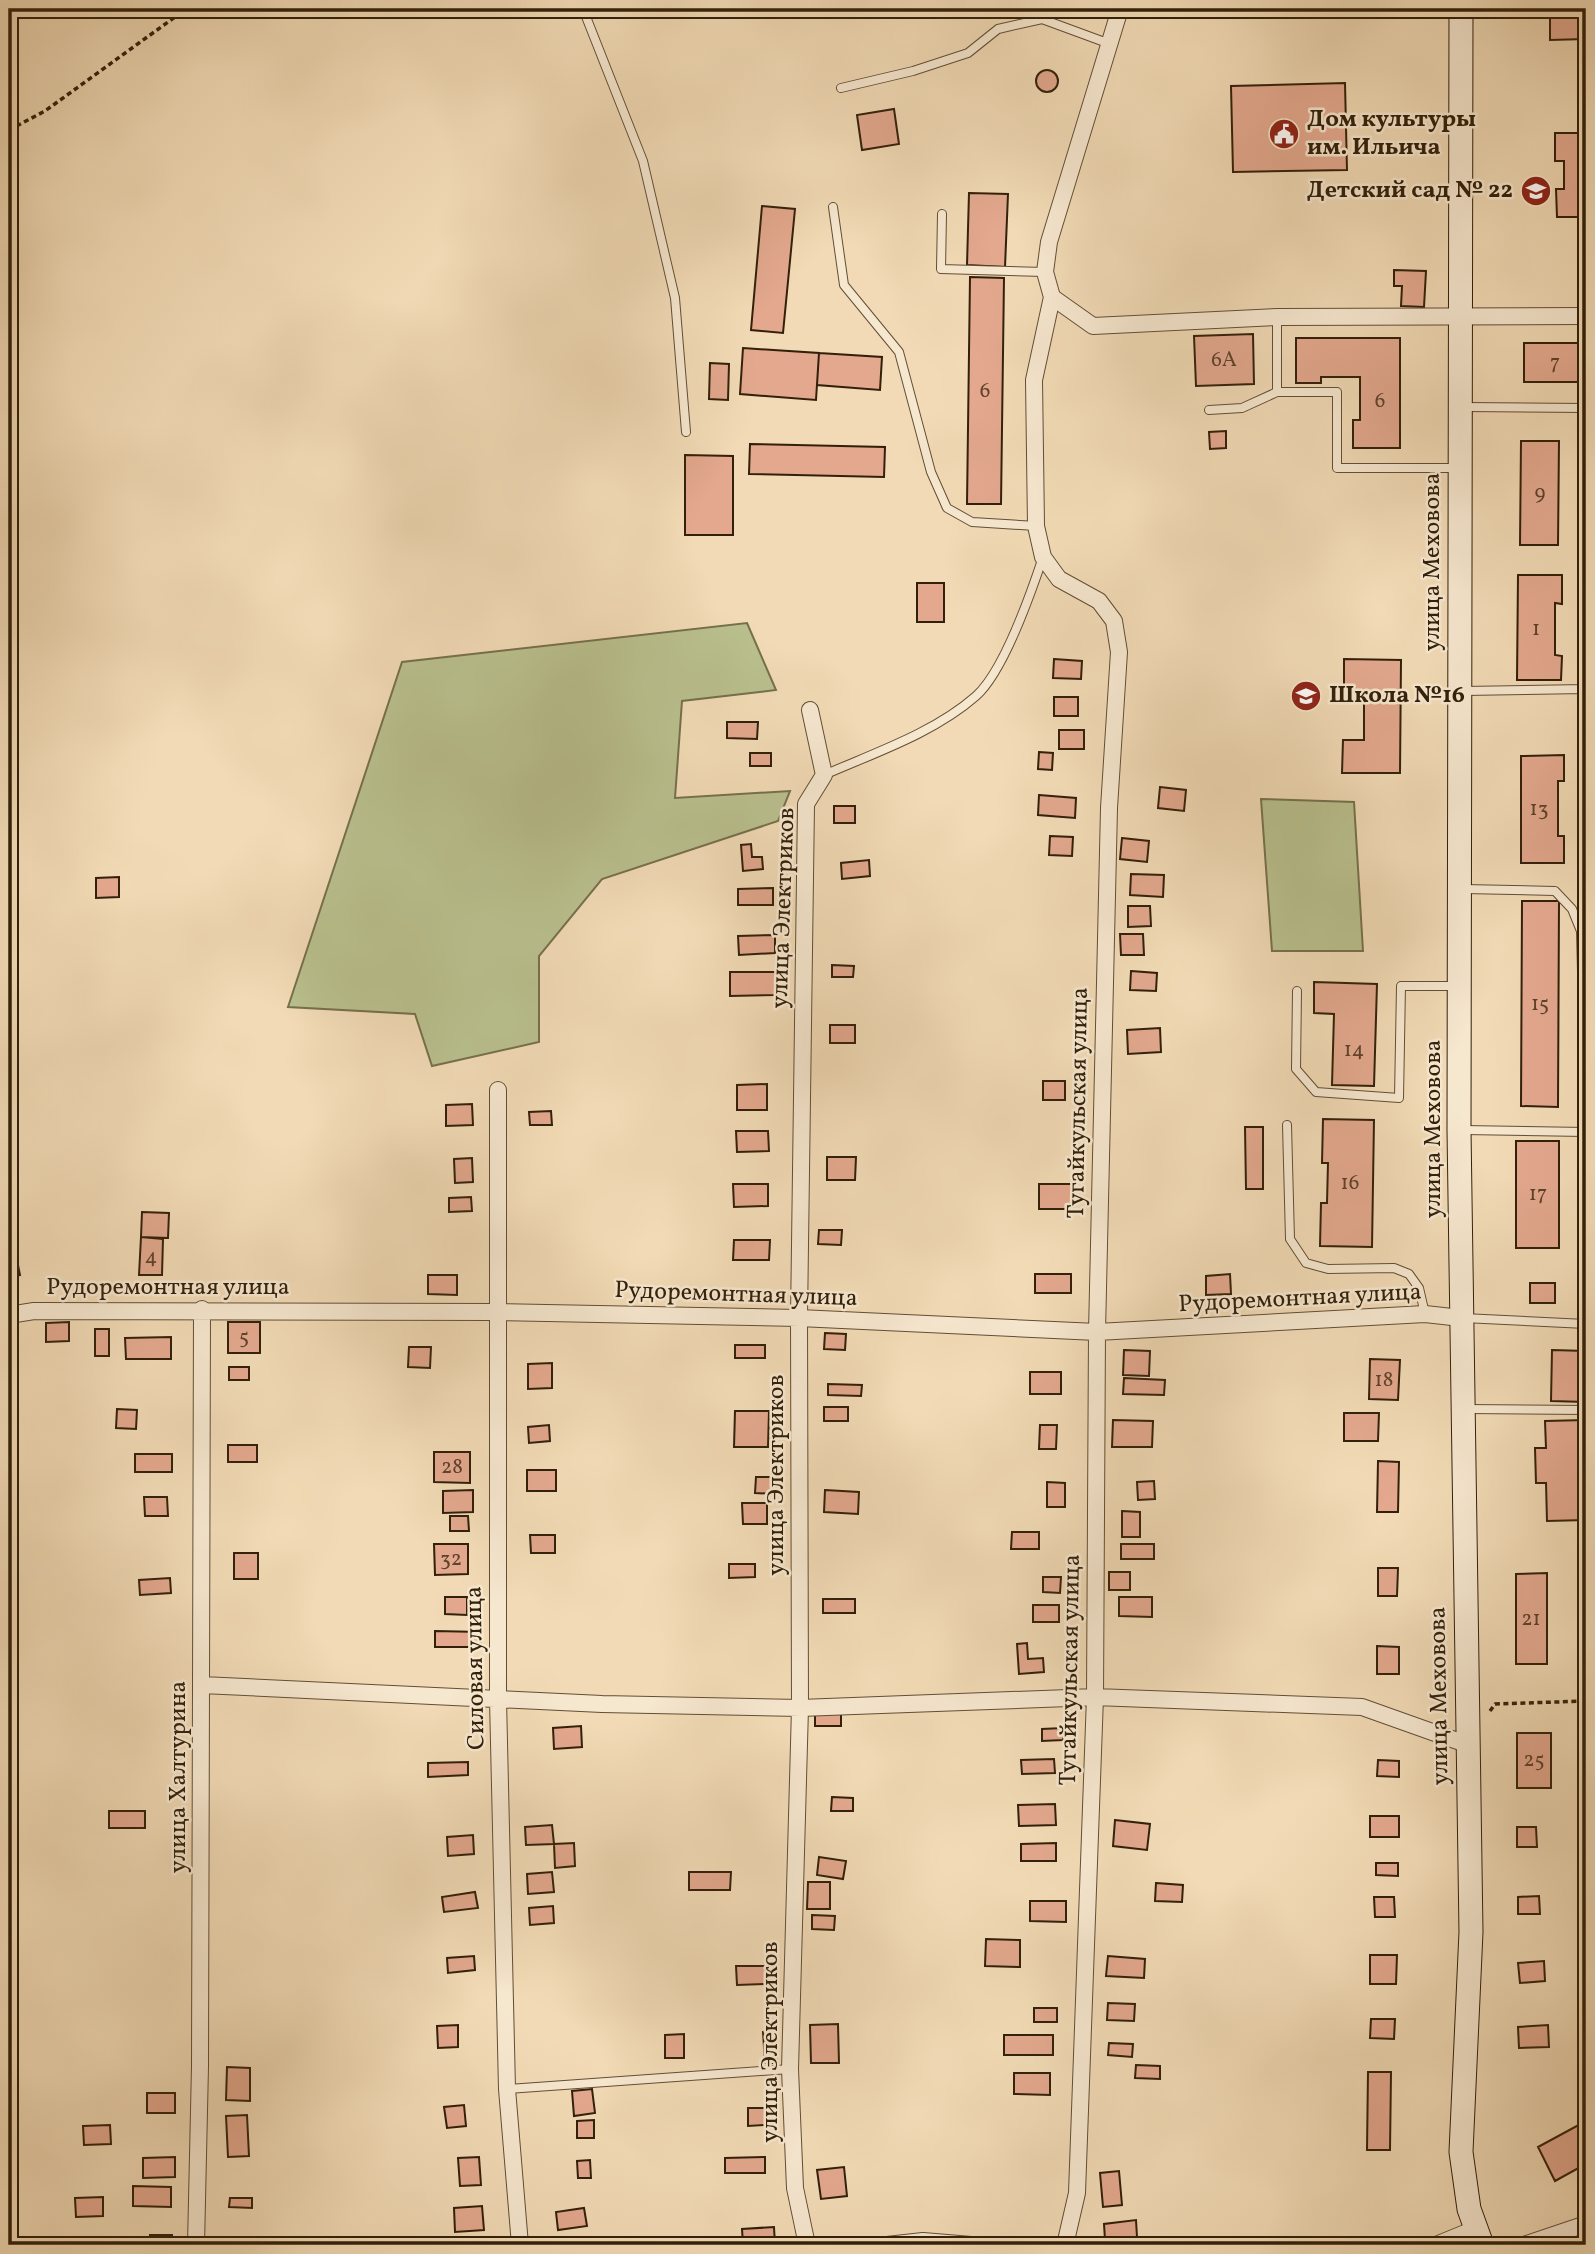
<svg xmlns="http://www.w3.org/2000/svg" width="1595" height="2254" font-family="Vollkorn,serif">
	<rect width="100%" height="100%" fill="#f1dab5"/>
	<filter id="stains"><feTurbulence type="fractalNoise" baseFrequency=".00286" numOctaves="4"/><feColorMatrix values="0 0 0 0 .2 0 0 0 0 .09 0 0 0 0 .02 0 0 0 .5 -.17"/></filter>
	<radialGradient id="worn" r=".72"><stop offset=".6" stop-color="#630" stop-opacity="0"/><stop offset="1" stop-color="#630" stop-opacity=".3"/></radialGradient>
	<path fill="#b9c08e" stroke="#76704c" stroke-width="2" d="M747,623L776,690L682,701L675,798L790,791L778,821L602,879L539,956V1042L432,1066L415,1014L288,1007L402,662Z
		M1261,799L1354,802L1363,951H1272Z"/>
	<path fill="#e3a88e" stroke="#32200a" stroke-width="2" d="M1550,9H1586V39L1550,40Z
		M1036 81a11 11 0 1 1 22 0a11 11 0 1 1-22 0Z
		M1345,83L1347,170L1233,172L1231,86Z
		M894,109L899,144L862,150L857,115Z
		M1555,133H1586V217H1557L1556,189H1564V161H1555Z
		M969,193L1008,194L1005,267L967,265Z
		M762,206L795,209L783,333L751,330Z
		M1394,270L1426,271L1424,307L1401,306L1402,286H1394Z
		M970,277L1004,278L1001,504H967Z
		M1253,334L1254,384L1196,386L1194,336Z
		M1296,338H1400V448H1353V420H1360V377H1321V383H1296Z
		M1524,343H1586V382H1524Z
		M743,348L819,353L816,400L740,394Z
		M819,353L882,357L880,390L817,385Z
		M710,363L729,364L728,400L709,399Z
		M1226,431V448L1210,449L1209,432Z
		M1521,441H1559L1558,545H1520Z
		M750,444L885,447L884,477L749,474Z
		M685,455L733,456V535H685Z
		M1518,575H1562V604L1555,603V655L1562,656L1561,680H1517Z
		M917,583H944V622H917Z
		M1054,659L1082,661L1081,679L1053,678Z
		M1344,659L1401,660L1400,773H1342L1343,740H1364V692H1344Z
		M1054,697H1078V716H1054Z
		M727,722H758L757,739L727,738Z
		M1059,730H1084V749H1059Z
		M1039,752L1053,753L1052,770L1038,769Z
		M750,753H771V766H750Z
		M1564,755V781H1558V836H1564V863H1521V756Z
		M1160,787L1186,790L1184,811L1158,808Z
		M1039,795L1076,798L1075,818L1038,815Z
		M834,806H855V823H834Z
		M1050,836L1073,837L1072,856L1049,855Z
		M1122,838L1149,841L1147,862L1120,859Z
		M751,844L752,857H762L763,869L743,871L741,845Z
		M869,860L870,876L842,879L841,863Z
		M1131,874L1164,875L1163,897L1130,895Z
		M119,877V897L96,898V878Z
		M773,888V905H738V889Z
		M1522,901H1559L1558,1107L1521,1106Z
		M1128,906H1150L1151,926L1128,927Z
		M1120,934H1143L1144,955H1121Z
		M775,935V953L739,955L738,936Z
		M832,965L854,966L853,977H832Z
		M1131,971L1157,973L1156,991L1130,990Z
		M730,972H776V995L730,996Z
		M1314,982L1377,984L1374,1086L1332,1085L1334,1014L1314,1013Z
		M830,1025H855V1043H830Z
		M1160,1028L1161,1052L1128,1054L1127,1030Z
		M1043,1081H1065V1100H1043Z
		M767,1084V1110H737V1085Z
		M472,1104L473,1125L446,1126V1105Z
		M551,1111L552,1125H530L529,1112Z
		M1323,1119L1374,1120L1372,1247L1320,1246L1321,1203H1327L1328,1163H1322Z
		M1245,1127H1263V1189H1246Z
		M736,1131H768L769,1151L737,1152Z
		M1516,1141H1559V1248H1516Z
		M827,1157H856L855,1180H827Z
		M472,1158L473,1182L455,1183L454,1159Z
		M733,1184H768V1206L734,1207Z
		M1039,1184H1073V1209H1039Z
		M471,1197L472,1211L449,1212V1198Z
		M142,1212L169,1213L168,1238L141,1237Z
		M819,1230H842L841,1245L818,1244Z
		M141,1237L163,1239L162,1275H139Z
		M734,1240H770L769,1260H733Z
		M14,1246L20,1275L9,1278V1247Z
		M1035,1274H1071V1293H1035Z
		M1230,1274L1231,1294L1206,1295V1276Z
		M428,1275H457V1295L428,1294Z
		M1530,1283H1555V1303H1530Z
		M69,1322V1341L46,1342V1323Z
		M228,1322H260V1353H228Z
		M95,1329H109V1356H95Z
		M825,1333L846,1334L845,1350L824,1349Z
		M171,1337V1359H126L125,1338Z
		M735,1345H765V1358H735Z
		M409,1347H431L430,1368L408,1367Z
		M1124,1350L1150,1351L1149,1376L1123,1375Z
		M1552,1350L1586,1351V1402L1551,1401Z
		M1370,1359L1400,1360L1398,1400L1369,1399Z
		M552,1363V1388L528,1389V1364Z
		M229,1367H249V1380H229Z
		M1030,1372H1061V1394H1030Z
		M1124,1378L1165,1380L1164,1395L1123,1394Z
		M828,1384L862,1385L861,1396L828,1395Z
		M824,1407H848V1421H824Z
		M117,1409L137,1410L136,1429L116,1428Z
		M735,1411H769L768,1447H734Z
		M1344,1413H1379L1378,1441H1344Z
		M1113,1420L1153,1421L1152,1447H1112Z
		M1586,1420V1520L1547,1521L1546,1483H1536L1535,1448H1546L1545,1421Z
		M549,1425L550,1441L529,1443L528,1427Z
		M1040,1425H1057L1056,1449H1039Z
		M228,1445H257V1462H228Z
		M434,1452H470V1483L434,1482Z
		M135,1454H172V1472H135Z
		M1378,1461L1399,1462L1398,1512H1377Z
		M527,1470H556V1491H527Z
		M756,1477H777V1494L755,1493Z
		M1154,1481L1155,1499L1138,1500L1137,1482Z
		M1047,1482L1065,1483V1507H1047Z
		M473,1490V1512L443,1513V1491Z
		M825,1490L859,1492L858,1514L824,1512Z
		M144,1497H167L168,1516H145Z
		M742,1503H767V1524H743Z
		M1122,1511L1140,1512V1537H1122Z
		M450,1516H468L469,1531H450Z
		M1012,1532H1039V1549H1011Z
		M530,1535H555V1553H531Z
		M434,1544H468V1574L435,1575Z
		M1121,1544H1154V1559H1121Z
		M234,1553H258V1579H234Z
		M729,1564H755V1577L729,1578Z
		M1378,1568H1398L1397,1596H1378Z
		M1109,1572H1130V1590H1109Z
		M1547,1573V1664H1516V1574Z
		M1043,1577H1061L1060,1593L1043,1592Z
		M170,1578L171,1593L140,1595L139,1580Z
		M445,1597H467V1615L445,1614Z
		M1119,1597H1152V1617L1119,1616Z
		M823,1599H855V1613H823Z
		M1033,1605H1059V1622H1033Z
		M435,1631L481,1632V1647H435Z
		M1027,1643L1028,1659L1043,1658L1044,1672L1019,1674L1017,1644Z
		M1377,1646L1399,1647V1674H1377Z
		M815,1712H841V1726H815Z
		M581,1726L582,1747L554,1749L553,1728Z
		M1063,1728V1740L1042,1741V1729Z
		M1517,1733H1551V1788H1517Z
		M1054,1759L1055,1773L1022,1774L1021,1760Z
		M1378,1760L1399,1761V1777L1377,1776Z
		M468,1762V1775L428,1777V1763Z
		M832,1797L853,1798V1811H831Z
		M1055,1804L1056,1825L1019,1826L1018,1805Z
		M109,1811H145V1828H109Z
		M1370,1816H1399V1837H1370Z
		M1115,1820L1150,1824L1147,1850L1113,1846Z
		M552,1825L554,1844L526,1845L525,1827Z
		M1517,1827H1536L1537,1847H1517Z
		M473,1835L474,1854L448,1856L447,1837Z
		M574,1843L575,1866L555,1868L554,1844Z
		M1056,1843V1861H1021V1844Z
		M819,1857L846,1861L843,1879L817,1875Z
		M1376,1863H1398V1876L1376,1875Z
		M552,1872L554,1892L528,1894L527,1874Z
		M689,1872H731L730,1890H689Z
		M808,1882H830V1909H807Z
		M1156,1883L1183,1885L1182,1902L1155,1901Z
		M475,1892L478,1908L444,1912L442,1897Z
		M1539,1896L1540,1914H1518V1897Z
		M1374,1897H1394L1395,1917H1375Z
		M1030,1901H1066V1922L1030,1921Z
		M553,1906L554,1923L530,1925L529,1908Z
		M812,1915L835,1916L834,1930L812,1929Z
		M986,1939L1020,1940V1967L985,1966Z
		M1370,1955H1397L1396,1984H1370Z
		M474,1956L475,1970L448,1973L447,1958Z
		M1108,1956L1145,1959L1144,1978L1106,1976Z
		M1544,1961L1545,1981L1520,1983L1518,1963Z
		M736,1966H766V1984L737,1985Z
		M1108,2003L1135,2004L1134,2021L1107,2020Z
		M1034,2008H1057V2022H1034Z
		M1371,2019H1395L1394,2039L1370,2038Z
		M838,2024L839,2063H811L810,2025Z
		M458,2025V2047L438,2048L437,2026Z
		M1548,2025L1549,2047L1519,2048L1518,2027Z
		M775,2031L777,2063H765L763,2032Z
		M684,2034V2058H665V2035Z
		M1004,2035H1053V2055H1004Z
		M1109,2043L1133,2044L1132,2057L1108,2055Z
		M1136,2065L1160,2066V2079L1135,2078Z
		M227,2067L250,2068V2101L226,2100Z
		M1368,2072H1391L1390,2150H1367Z
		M1014,2073H1050V2095L1014,2094Z
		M592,2089L595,2113L574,2116L572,2091Z
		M147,2093H175V2113H147Z
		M464,2105L466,2126L447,2128L444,2107Z
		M748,2108H765L766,2125L748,2126Z
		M247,2115L249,2156L228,2157L226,2116Z
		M594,2120V2138H577V2121Z
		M1586,2121V2164L1555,2181L1538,2147Z
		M110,2125L111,2144L84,2145L83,2126Z
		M175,2157V2177L143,2178V2158Z
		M479,2157L481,2185L460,2186L458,2158Z
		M765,2157V2173H725V2158Z
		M590,2160L591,2178H578L577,2161Z
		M844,2167L847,2196L821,2199L817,2170Z
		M1119,2171L1122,2205L1103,2207L1100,2173Z
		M133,2186L171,2187V2207L133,2206Z
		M103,2197V2216L76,2217L75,2198Z
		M230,2198H252V2208L229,2207Z
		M482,2206L484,2230L455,2232L454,2208Z
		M584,2208L587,2226L558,2230L556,2212Z
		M1136,2220L1137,2237L1105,2240L1104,2224Z
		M774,2227L775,2245H743L742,2229Z
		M150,2235H172V2245H150Z"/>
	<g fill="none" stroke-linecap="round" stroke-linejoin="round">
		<g stroke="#624e35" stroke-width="10">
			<path id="lane" d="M583,9L643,161L675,298L686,432
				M841,88L913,71L968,53L998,29L1042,19L1110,44
				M833,207L844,285L899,352L931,472L947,508L972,522L1036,526
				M942,214L941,269L1045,272
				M1277,317V392H1337V468H1459
				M1462,407L1586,408
				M1209,410L1242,408L1277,392
				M1582,533L1583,408
				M1584,608L1586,843
				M1463,691L1585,689
				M824,775C874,753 934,733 976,696C1003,672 1031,593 1043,557
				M1463,889L1555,891L1572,909L1581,931L1586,1132L1584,1255
				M1297,991L1296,1069L1316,1092L1399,1098L1401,986H1457
				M1287,1125L1290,1239L1306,1263L1328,1269L1394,1268L1409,1274L1419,1288L1425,1314
				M1463,1130L1586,1132
				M1463,1318L1586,1324
				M1465,1409L1586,1410
				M507,2089L790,2069"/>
		</g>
		<g stroke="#624e35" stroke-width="18">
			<path id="street" d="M1052,297L1093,326L1277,317L1586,316
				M498,1090V1699L507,2089L520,2245
				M9,1315L34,1311L498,1312L799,1318L1097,1332L1425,1314L1461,1318
				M202,1685L602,1704L800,1708L1095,1697L1362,1707L1466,1744
				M196,2245L200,2066L202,1309
				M807,2245L795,2188L790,2069L800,1708L799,1318L806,804L824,775L810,710
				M887,2245L923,2241L971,2245
				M1065,2245L1077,2193L1095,1697L1097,1332L1109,808L1119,652L1114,621L1099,601L1059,579L1043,557L1036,526L1034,380L1052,297L1045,272L1049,242L1120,9
				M1436,2245L1475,2229
				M1524,2245L1586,2224"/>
		</g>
		<g stroke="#32200a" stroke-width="25">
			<path id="secondary" d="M1461,9L1459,1130L1471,1932L1461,2152L1469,2209L1482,2245"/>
		</g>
		<path stroke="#32200a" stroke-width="3.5" stroke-dasharray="5 3.5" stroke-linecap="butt" d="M9,130L45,111L186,9
			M1490,1711L1495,1704L1586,1701"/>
		<use href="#lane" stroke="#f6e7cf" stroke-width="8"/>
		<use href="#street" stroke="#f6e7cf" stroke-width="16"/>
		<use href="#secondary" stroke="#f6e7cf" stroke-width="23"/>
	</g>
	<defs>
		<g id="civic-disc" transform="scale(1.575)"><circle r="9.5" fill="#8f2418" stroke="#f6e7cf"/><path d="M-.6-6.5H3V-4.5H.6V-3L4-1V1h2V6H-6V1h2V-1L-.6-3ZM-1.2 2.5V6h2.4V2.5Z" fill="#fff"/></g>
		<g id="school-disc" transform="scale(1.575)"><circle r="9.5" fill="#8f2418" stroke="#f6e7cf"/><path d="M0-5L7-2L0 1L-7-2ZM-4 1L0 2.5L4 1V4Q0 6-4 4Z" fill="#fff"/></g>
	</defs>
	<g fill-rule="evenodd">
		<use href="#civic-disc" x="1284" y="134"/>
		<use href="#school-disc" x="1536" y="191"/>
		<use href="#school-disc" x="1306" y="696"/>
	</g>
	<g text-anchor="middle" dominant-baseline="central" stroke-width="5" stroke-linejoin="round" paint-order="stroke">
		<g font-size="21" fill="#5e422b">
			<text x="1224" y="360">6А</text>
			<text x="1555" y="363">7</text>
			<text x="985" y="391">6</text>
			<text x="1380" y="401">6</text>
			<text x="1540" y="493">9</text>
			<text x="1536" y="629">1</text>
			<text x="1539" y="809">13</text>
			<text x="1540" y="1004">15</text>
			<text x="1354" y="1050">14</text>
			<text x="1350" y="1183">16</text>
			<text x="1538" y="1194">17</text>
			<text x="151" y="1257">4</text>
			<text x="244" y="1337">5</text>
			<text x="1384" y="1380">18</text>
			<text x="452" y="1467">28</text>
			<text x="451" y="1559">32</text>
			<text x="1531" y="1619">21</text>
			<text x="1534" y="1760">25</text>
		</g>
		<g font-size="24" font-weight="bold" fill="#32200a" stroke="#f6e7cf" text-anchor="start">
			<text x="1307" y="120">Дом культуры<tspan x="1307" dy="28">им. Ильича</tspan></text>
			<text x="1513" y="191" text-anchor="end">Детский сад № 22</text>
			<text x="1329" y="696">Школа №16</text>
		</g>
		<g font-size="24" fill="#32200a" stroke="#f6e7cf">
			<text transform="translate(1433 562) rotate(-90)">улица Меховова</text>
			<text transform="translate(784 908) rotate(-88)">улица Электриков</text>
			<text transform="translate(1079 1103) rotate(-89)">Тугайкульская улица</text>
			<text transform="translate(1434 1129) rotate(-90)">улица Меховова</text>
			<text x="168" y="1288">Рудоремонтная улица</text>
			<text transform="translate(736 1295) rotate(2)">Рудоремонтная улица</text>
			<text transform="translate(1300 1299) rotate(-3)">Рудоремонтная улица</text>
			<text transform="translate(777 1475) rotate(-90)">улица Электриков</text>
			<text transform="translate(476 1668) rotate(-91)">Силовая улица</text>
			<text transform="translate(1071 1670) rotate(-89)">Тугайкульская улица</text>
			<text transform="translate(1440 1696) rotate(-91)">улица Меховова</text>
			<text transform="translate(179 1777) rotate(-90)">улица Халтурина</text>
			<text transform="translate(771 2042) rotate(-90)">улица Электриков</text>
		</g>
	</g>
	<rect width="1595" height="2254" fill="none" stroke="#f1dab5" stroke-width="35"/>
	<rect x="10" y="10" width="1574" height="2233" fill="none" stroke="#32200a" stroke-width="3.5"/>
	<rect x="18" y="18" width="1560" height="2219" fill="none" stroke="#32200a" stroke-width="2"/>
	<rect width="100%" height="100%" filter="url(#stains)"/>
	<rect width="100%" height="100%" fill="url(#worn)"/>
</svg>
